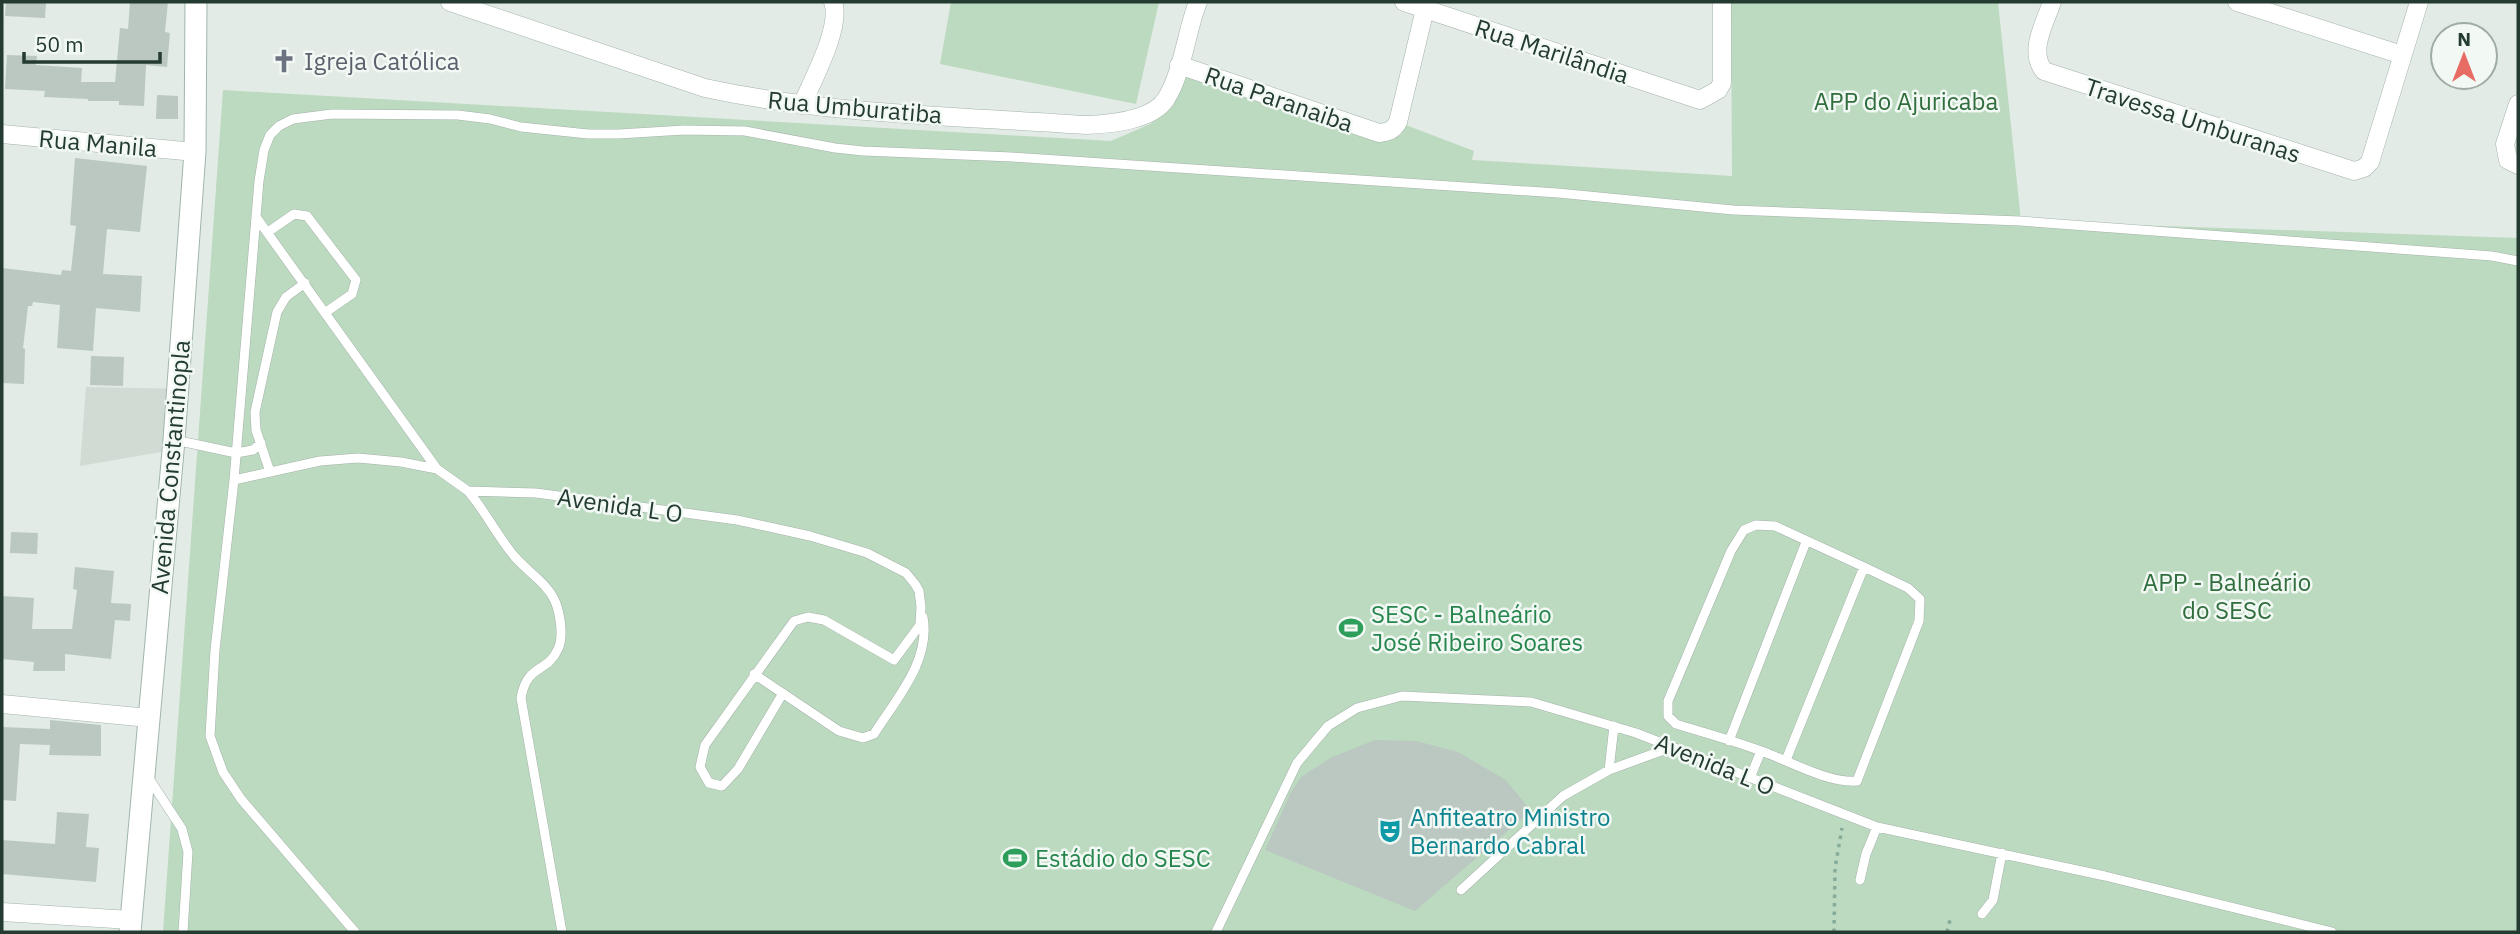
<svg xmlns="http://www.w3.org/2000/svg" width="2520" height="934" font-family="'IBM Plex Sans',sans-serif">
	<rect width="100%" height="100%" fill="#e2ebe5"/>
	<path fill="#d0dbd4" d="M86,387L183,389L178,449L80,466Z"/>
	<path fill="#bcdabf" d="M951,2H1159L1136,104L940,64Z
		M1731,2H1998L2021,221L2518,238V932H163L223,90L1111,141L1150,124L1173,106L1188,68L1379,133L1398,122L1474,151L1472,160L1732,176Z"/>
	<path fill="#bac8c1" d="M6,2H46L45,18L5,16Z
		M130,2H168L165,32L170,33L167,67L146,65L144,106L119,105V101H88V99L44,97L45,91L5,89L7,55L37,56L36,65L82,68L81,82H115L120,28L128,29Z
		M157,95L178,96V119H156Z
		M75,158L147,166L140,232L107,229L103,274L142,276L140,312L96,308L93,351L57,348L60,305L33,302L32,306H28L23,348L25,349L24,384L2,383V268L61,275L62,270L71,271L76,226L70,225Z
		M91,356L124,357L123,386L90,385Z
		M11,532L38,533L37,554L10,553Z
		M75,567L114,571L111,603L131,604L130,621L115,620L111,659L65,654V671H33L34,662L2,659V596L34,598L32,629H72L77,590L73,589Z
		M50,720L101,725V756L49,755L50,745L20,744L16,801L2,800V727L50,729Z
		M1375,740L1416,741L1458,752L1506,780L1531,811L1415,911L1265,850L1291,792L1301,777L1332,757Z
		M57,812L89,814L86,847L99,848L96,882L2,874V840L55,844Z"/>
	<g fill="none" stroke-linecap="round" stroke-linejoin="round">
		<g stroke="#a5b3ab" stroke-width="10">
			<path id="lane" d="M256,217L437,469
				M268,232L294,214L307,216L356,280L352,294L326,312
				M175,440L236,453L253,450L261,443
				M270,472L256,430L255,412L277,312L286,297L305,283
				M234,480L320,461L358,458L401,462L437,469L468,491L536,493L737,520L810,536L867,553L906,573L915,584L919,591L921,607L920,625L894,660L824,620L808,617L794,621L705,745L700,767L709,783L722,786L738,769L783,693
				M468,491C486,512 497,536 515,557C528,572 547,583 555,601C560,613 564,637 558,649C547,674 527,663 521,698L562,932
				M754,674L839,731L863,738L874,734C896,699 931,661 923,617
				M1729,741L1806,542
				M1786,760L1864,567L1775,526L1756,525L1744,530L1731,551L1668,701V716L1676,724C1705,733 1735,741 1764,752C1791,762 1828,783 1857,781L1919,621L1920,599L1908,588L1864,567
				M1609,770L1614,726
				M148,777L182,829L188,852L183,932
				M1750,778L1761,751
				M1860,880L1866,854L1877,827
				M1461,890L1563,796L1609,770L1672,747
				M1982,914L1993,900L2002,853
				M355,932L241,799L223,772L210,736L215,650L234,480L259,181L264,150L270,135L279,126L293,119L332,114L458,115L490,119L521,127L588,134H619L684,130L745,131L835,148L863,151L1012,157L1558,193L1733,210L2020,221L2492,256L2518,261
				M1216,932L1297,763L1328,726L1357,708L1402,696L1531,702L1636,733L1877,827L2105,876L2332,932"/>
		</g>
		<g stroke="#a5b3ab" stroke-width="19">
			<path id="street" d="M450,2L705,88C830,115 959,116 1086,125C1109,124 1152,121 1166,99C1183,72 1186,32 1198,2
				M1404,2L1700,100L1718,90L1722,83V2
				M2052,2C2045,23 2028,51 2044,71L2354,171L2364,168L2370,162L2419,2
				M2237,2L2402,55
				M1179,65L1379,133C1388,132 1393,131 1398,122L1425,9
				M2518,104L2505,144L2508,160L2518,165
				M802,105C812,81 842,27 833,2
				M2,134L195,152
				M2,704L149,718
				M2,912L131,920"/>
		</g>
		<g stroke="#a1b6ab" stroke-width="23">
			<path id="secondary" d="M130,932L174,440L195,152L196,2"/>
		</g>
		<path stroke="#85ac99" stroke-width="3.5" stroke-dasharray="3.5 5" stroke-linecap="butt" d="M1834,932L1835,868L1842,828
			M1947,932L1951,916"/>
		<use href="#lane" stroke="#fff" stroke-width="9"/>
		<use href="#street" stroke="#fff" stroke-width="18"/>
		<use href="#secondary" stroke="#fff" stroke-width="21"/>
	</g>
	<defs>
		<g id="church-bare" transform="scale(1.89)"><path d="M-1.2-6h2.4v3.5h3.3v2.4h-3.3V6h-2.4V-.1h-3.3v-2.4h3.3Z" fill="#6b7280" stroke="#f2f8f4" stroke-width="2.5" paint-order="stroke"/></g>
		<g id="stadium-bare" transform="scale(1.89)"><path d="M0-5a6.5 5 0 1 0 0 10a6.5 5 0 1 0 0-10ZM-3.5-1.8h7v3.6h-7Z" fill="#2e9e5b" stroke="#f2f8f4" stroke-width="2.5" paint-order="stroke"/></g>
		<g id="theatre-bare" transform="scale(1.89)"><path d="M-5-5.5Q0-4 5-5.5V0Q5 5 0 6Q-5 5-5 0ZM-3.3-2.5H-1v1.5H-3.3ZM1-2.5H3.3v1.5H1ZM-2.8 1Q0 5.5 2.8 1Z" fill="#0f9aa8" stroke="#f2f8f4" stroke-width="2.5" paint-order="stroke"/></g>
	</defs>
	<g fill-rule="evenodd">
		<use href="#church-bare" x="284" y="61"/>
		<use href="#stadium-bare" x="1351" y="628"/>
		<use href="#theatre-bare" x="1390" y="831"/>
		<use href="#stadium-bare" x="1015" y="858"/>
	</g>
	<g text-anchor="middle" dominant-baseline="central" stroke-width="5" stroke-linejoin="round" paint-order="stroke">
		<g font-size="24" fill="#233b30" stroke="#f2f8f4">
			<text transform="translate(1552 51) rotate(18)">Rua Marilândia</text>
			<text transform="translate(1279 99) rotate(19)">Rua Paranaiba</text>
			<text transform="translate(855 107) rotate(5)">Rua Umburatiba</text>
			<text transform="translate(2193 120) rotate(18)">Travessa Umburanas</text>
			<text transform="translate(98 143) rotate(5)">Rua Manila</text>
			<text transform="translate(170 467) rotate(-85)">Avenida Constantinopla</text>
			<text transform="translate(620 505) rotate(8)">Avenida L O</text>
			<text transform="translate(1715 764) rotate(22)">Avenida L O</text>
		</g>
		<g font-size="24" fill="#5b616d" stroke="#f2f8f4" text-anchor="start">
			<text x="304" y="61">Igreja Católica</text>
		</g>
		<g font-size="24" fill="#316e3d" stroke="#f2f8f4">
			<text x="1906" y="101">APP do Ajuricaba</text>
			<text x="2227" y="582">APP - Balneário<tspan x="2227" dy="28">do SESC</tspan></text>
		</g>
		<g font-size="24" fill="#27864d" stroke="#f2f8f4" text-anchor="start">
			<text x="1371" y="614">SESC - Balneário<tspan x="1371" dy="28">José Ribeiro Soares</tspan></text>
			<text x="1035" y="858">Estádio do SESC</text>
		</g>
		<g font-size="24" fill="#0d838f" stroke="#f2f8f4" text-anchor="start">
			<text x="1410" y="817">Anfiteatro Ministro<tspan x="1410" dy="28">Bernardo Cabral</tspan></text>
		</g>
	</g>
	<rect width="2520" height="934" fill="none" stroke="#233b30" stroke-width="7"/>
	<g transform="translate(2464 56)"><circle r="33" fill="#f2f8f4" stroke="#9faca6" stroke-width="2"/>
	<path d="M0-5L12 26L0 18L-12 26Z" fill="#e76c64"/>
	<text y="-10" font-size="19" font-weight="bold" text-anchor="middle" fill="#233b30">N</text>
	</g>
	<path d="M24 52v10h136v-10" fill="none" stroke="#233b30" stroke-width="3.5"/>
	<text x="35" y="52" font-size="21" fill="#233b30" stroke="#f2f8f4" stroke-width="5" paint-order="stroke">50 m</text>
</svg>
